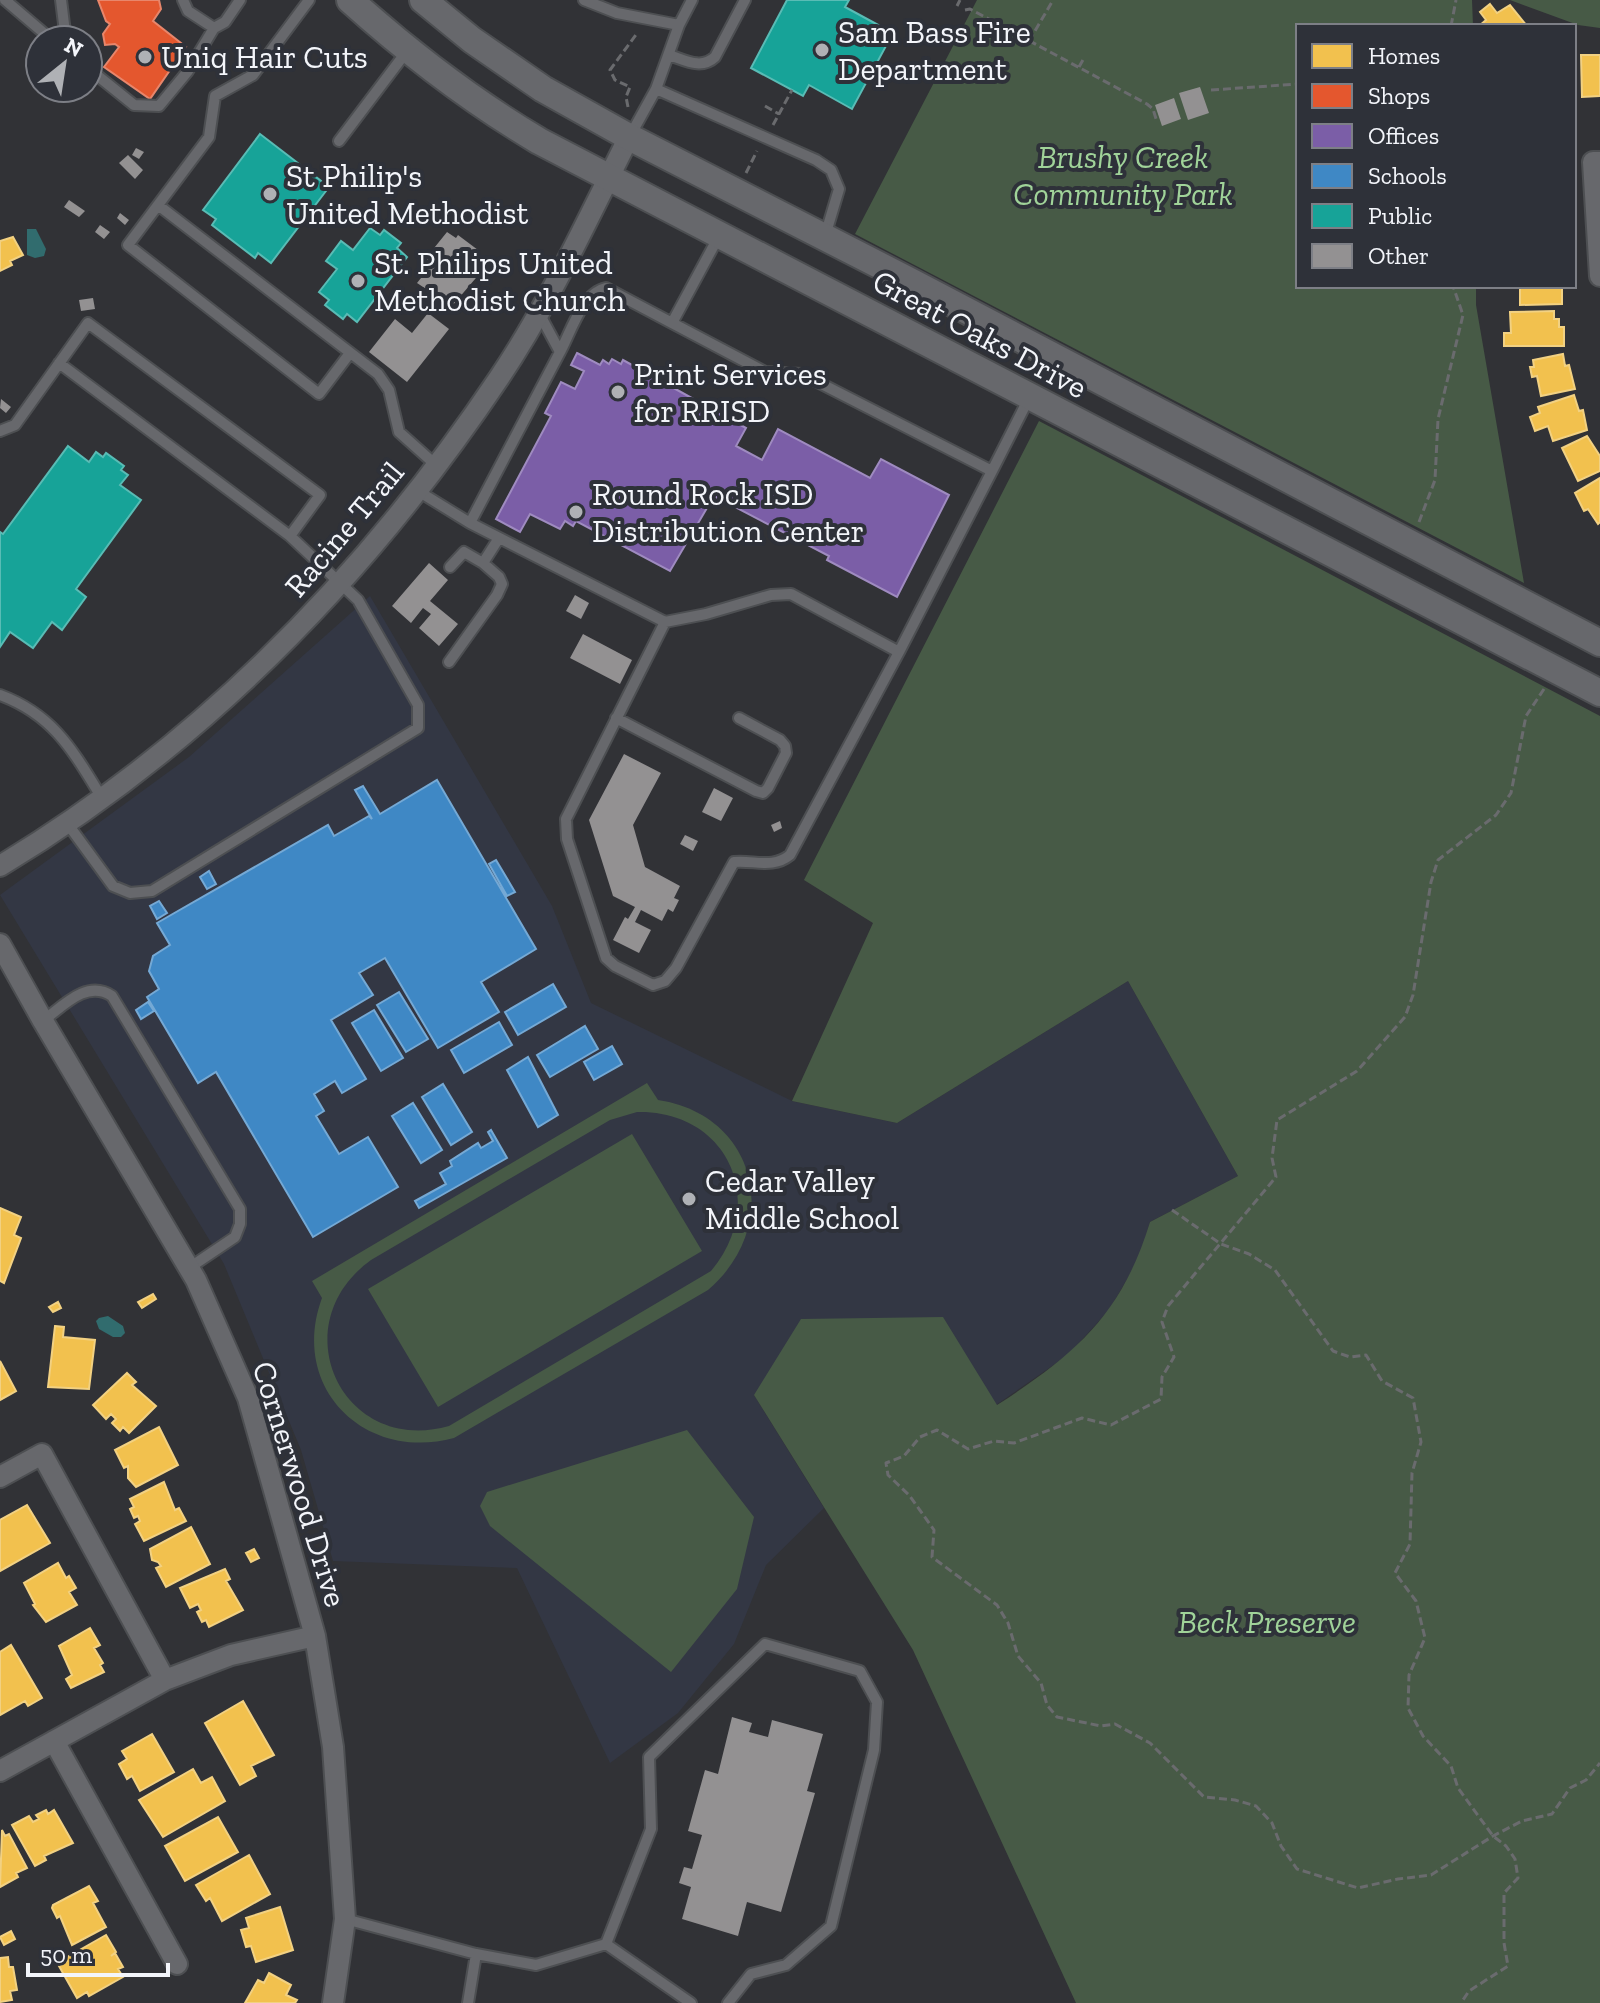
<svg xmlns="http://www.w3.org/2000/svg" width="1600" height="2003" font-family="'Zilla Slab',serif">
	<rect width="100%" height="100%" fill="#313236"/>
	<path fill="#333744" d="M370,596L552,906L591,1003L792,1101L897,1123L1128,981L1238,1176L1150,1222L1139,1259L1109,1310L1068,1355L996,1405L942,1318L754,1395L824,1508L766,1565L734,1644L678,1713L610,1763L517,1568L333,1561L301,1450L224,1264L0,895L189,757Z"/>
	<path fill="#475a46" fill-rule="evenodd" d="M977,0H1472L1473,26H1298V286H1476V305L1524,583L855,234Z
		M1510,0H1600V28L1578,25Z
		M1039,421L1600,716V2003H1076L913,1650L754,1395L801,1319L943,1317L997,1405C1076,1354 1122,1314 1150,1222L1238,1176L1128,981L897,1123L792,1101L873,923L804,880Z
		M647,1083L658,1100C758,1115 783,1226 708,1290L454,1438C364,1462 289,1387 322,1298L312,1281ZM637,1112C728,1110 769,1202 711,1271L449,1426C342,1456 281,1325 371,1260L610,1120Z
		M632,1134L702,1251L438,1407L368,1289Z
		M687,1430L754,1517L737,1589L671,1672L490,1526L480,1506L487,1492Z"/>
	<path fill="#316c6e" d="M27,229H36L46,249L44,256L35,258L27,255Z
		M108,1316L123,1326L125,1333L121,1337H113L99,1329L96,1321L99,1318Z"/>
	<path fill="#f2c14e" stroke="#f2d182" stroke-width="2" d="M1490,4L1497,13L1510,5L1527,26H1479L1486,20L1480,12Z
		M1581,55H1600V96L1582,97Z
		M13,237L23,255L10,261L12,265L0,271V241Z
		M1520,286H1562V304L1520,305Z
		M1554,311V319H1559V327H1564V346H1504V333H1511L1510,312Z
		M1563,354L1565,366L1569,365L1575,389L1541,396L1537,376L1532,377L1530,367H1534L1533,360Z
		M1574,395L1579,411L1583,410L1587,430L1553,441L1548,426L1535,431L1530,417L1540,413L1538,407Z
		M1587,436L1600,456V471L1578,481L1562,448Z
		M1600,478V522L1598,524L1588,509L1584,511L1575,493Z
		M0,1208L21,1217L14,1235L21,1238L4,1283L0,1281Z
		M153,1294L156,1299L142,1308L138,1302Z
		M58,1302L61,1308L53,1312L49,1307Z
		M55,1326L64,1327L63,1337L95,1340L89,1389L48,1387Z
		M0,1361L16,1391L0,1400Z
		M127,1373L136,1382L132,1385L156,1406L129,1433L123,1427L120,1431L112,1423L116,1419L111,1414L106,1419L93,1405Z
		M159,1427L178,1465L136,1487L128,1478V1466L124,1468L115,1450Z
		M164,1482L175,1510L179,1508L186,1521L144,1541L135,1524L140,1521L138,1516L134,1518L130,1509L134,1507L130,1499Z
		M27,1505L50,1543L0,1571V1520Z
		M191,1527L210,1564L166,1587L156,1568L161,1566L158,1562L152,1560L150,1549Z
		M254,1549L259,1558L251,1562L246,1553Z
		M58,1563L66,1578L69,1576L76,1588L69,1592L77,1605L46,1622L33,1605L35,1604L24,1583Z
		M225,1569L230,1579L226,1581L243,1610L209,1627L206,1620L202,1622L197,1612L201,1610L198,1604L190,1608L180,1588Z
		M90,1628L100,1645L94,1648L103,1663L100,1665L104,1672L71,1688L66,1679L72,1675L59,1646Z
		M11,1645L42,1698L28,1706L25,1701L0,1715V1652Z
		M243,1701L274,1755L251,1766L256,1776L240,1785L205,1723Z
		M152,1734L174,1772L140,1791L132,1776L127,1779L119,1764L127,1759L122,1751Z
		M193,1769L201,1783L212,1777L225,1801L163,1837L139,1800Z
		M46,1810L48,1814L54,1810L73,1843L44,1856L46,1860L35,1866L12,1825L29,1816L33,1822L39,1819L36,1815Z
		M218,1817L238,1852L185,1881L165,1846Z
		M2,1830L5,1836L9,1834L27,1868L16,1873L18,1877L0,1887Z
		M249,1855L270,1894L222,1921L210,1898L206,1901L196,1885Z
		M89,1886L98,1901L93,1903L106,1927L72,1945L60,1916L57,1918L52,1908L53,1905Z
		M280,1907L293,1950L256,1962L251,1946L246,1947L241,1930L249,1928L246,1918Z
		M11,1931L15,1939L4,1945L0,1937Z
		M106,1935L116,1952L111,1956L115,1953L123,1967L118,1969L123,1977L89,1996L87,1992L77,1998L59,1966L67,1961L66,1958L69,1956Z
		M8,1957L9,1967H13L17,1990L10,1991L12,2000L0,2002V1958Z
		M269,1973L291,1985L286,1995L297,2000L295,2003H245L258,1980L264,1983Z"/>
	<path fill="#e4572e" stroke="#e8866b" stroke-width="2" d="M98,0H159L161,9L153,21L186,47L150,99L104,67L119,47L115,44L105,45L103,34L110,24L106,21Z"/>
	<path fill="#7b5ea7" stroke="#9f8bc0" stroke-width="2" d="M577,353L600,365L603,360L609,364L612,359L621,364L623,360L746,428L736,446L762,460L778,429L870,478L881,459L949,495L897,597L827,560L829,556L714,496L670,571L576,521L573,526L565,521L560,529L530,514L520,532L496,519L551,416L545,413L561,382L575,389L584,371L571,365Z"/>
	<path fill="#3f88c5" stroke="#75a9d5" stroke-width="2" d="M437,780L536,949L481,982L499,1012L438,1048L385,958L359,973L373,995L331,1020L366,1079L342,1093L335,1081L314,1094L324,1111L316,1116L339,1154L368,1137L398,1187L313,1237L216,1072L198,1083L147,997L159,989L149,971L153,956L170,945L157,923L328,825L334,836L369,816L372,819L355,790L363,786L380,814Z
		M496,860L515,892L507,896L489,864Z
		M209,871L216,884L207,889L200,877Z
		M159,901L167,913L157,919L150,906Z
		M553,984L566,1007L518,1035L505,1012Z
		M399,992L428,1039L406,1052L377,1005Z
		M148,1002L154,1011L141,1019L136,1010Z
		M374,1010L403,1058L381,1071L352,1023Z
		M499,1022L512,1045L464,1073L451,1050Z
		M585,1026L598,1049L550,1077L537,1055Z
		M612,1046L622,1064L594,1080L584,1062Z
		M528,1057L558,1115L538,1127L507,1070Z
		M443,1084L472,1132L451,1145L422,1097Z
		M413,1103L442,1150L421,1163L392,1116Z
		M491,1130L507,1158L419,1208L415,1201L446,1184L440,1173L452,1166L450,1161L478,1143L481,1148L493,1141L488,1132Z"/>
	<path fill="#17a398" stroke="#59bcb5" stroke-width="2" d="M787,0H849L845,7L893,33L852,109L809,85L803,96L751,68Z
		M260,134L329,187L271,263L258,253L255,258L212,225L216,219L203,210Z
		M370,228L380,235L384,230L401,243L397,248L407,257L357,322L347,314L343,319L325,305L329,300L319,292L337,269L326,261L341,241L353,250Z
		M68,446L89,462L96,452L103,457L106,453L124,466L121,470L128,475L120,485L141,500L76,589L86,597L62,630L52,622L33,648L10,632L0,647V532L3,534Z"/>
	<path fill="#939192" d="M1200,87L1209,113L1188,120L1179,93Z
		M1174,98L1181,119L1162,126L1155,105Z
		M136,148L144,152L139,159L132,155Z
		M128,155L143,170L135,179L119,163Z
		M69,200L85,211L79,217L64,207Z
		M120,213L129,220L125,225L117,218Z
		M100,225L110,232L104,239L95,232Z
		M447,232L456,238L458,235L478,250L474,255L487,265L452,306L417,283L425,273L418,268Z
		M93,298L95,309L81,311L79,300Z
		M428,313L449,329L407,382L369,352L395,319L412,333Z
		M1,399L11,407L6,413L0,408Z
		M429,563L448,580L430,601L458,624L439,646L419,628L431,614L423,608L411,623L392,606Z
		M575,595L589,603L581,619L566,611Z
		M583,634L632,660L620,684L570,658Z
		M624,754L661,773L633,825L645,867L680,886L674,898L679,900L673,912L668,909L662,921L641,910L635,922L651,930L639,953L613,940L625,917L628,919L635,907L613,896L589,820Z
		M714,788L733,798L721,821L702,812Z
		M780,821L782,828L774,832L771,825Z
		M685,835L698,841L693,851L680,844Z
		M732,1717L752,1723L749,1732L768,1737L772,1720L823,1734L807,1791L815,1793L781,1912L747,1902L738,1936L682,1919L691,1887L679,1883L684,1867L692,1869L702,1835L688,1831L705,1770L718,1774Z"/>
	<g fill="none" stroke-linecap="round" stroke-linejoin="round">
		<g stroke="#4d4f52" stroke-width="14">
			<path id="service" d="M5,0L52,40
				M61,0L66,40
				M183,0L188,11L214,28L225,22L240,0
				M584,0L617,13L679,25
				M669,55C685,60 701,70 715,57L745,0
				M88,68L134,105L159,106L188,71L214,28
				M656,89L816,160L831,170L839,189L825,236
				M630,136L656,89L679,25L692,0
				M339,141L407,51
				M158,205L209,137L215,96L253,75L309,0
				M719,236L672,323L765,372L802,374L992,471L1029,398
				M560,352C571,332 582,293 606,288L672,323
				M350,353L319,394L128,245L158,205L378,374L389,390L399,432L437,466
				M59,363L290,536
				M0,431L15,425L88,323L320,495L290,536L358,600L418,705V728L152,891L130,893L113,886L67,823
				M418,491L470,523L560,352L539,313
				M470,523L665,622L706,614L771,595L791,594L899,652L992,471
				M450,567L464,552L483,563
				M665,622L566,819L567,839L606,958L615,966L653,985L665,981L676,968L734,862C754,860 773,869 790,855L899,652
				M449,662L497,595L502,584L499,577L483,563L499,538
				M0,695C54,715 73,751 102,798
				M616,718L756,791L763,793L768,788L786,753L785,746L780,740L739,718
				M43,1021C63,1006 87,979 112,996L240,1209V1224L235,1237L189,1268
				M345,1919L476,1954L536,1965L606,1944L651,1829L649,1757L765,1644L860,1671L877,1702L874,1750L831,1926L786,1965L751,1974L728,2003
				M606,1944L691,2003
				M468,2003L476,1954"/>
		</g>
		<g stroke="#4d4f52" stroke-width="24">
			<path id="minor" d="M1600,162H1593L1600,276
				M0,866C204,743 367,575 499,378C550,302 588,218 629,137
				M0,944L43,1021L196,1280L248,1398L315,1636L333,1747L345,1919L333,2003
				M0,1477L42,1454L165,1680
				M54,1741L177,1964
				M0,1771L165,1680L231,1655L315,1636"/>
		</g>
		<g stroke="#4d4f52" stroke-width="30">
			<path id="tertiary" d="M350,0C409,53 470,100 539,141L1600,693
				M423,0L472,40L543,89L629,137L912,282L1600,643"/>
		</g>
		<path stroke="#6a6b6e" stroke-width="3" stroke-dasharray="8 4" stroke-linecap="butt" d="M957,6L960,0
			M965,10L970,9L1147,104L1153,109L1157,122
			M1451,26L1456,0
			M1029,41L1052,2
			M1079,67L1084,58
			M1211,90L1298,84
			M765,106L779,114
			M628,107L626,97L630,87L615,80L610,70L638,32
			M773,125L792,90
			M746,173L757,151
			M1419,522L1435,480L1438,419L1463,315L1453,286
			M1544,689L1526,716L1511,793L1496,815L1438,860L1431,882L1413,995L1405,1017L1357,1071L1277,1120L1272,1158L1276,1177L1168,1306L1162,1322L1174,1357L1162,1377L1161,1399L1111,1425L1082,1418L1014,1443L994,1441L968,1449L937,1430L920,1437L904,1456L886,1463L888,1475L909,1495L934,1530L932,1557L997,1605L1008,1623L1018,1656L1041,1683L1047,1705L1057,1717L1101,1726L1115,1724L1150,1743L1204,1797L1235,1800L1256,1806L1272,1823L1281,1846L1297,1869L1358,1888L1398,1879L1431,1875L1493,1836L1522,1821L1552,1814L1570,1788L1586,1780L1600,1763
			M1172,1210L1221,1244L1249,1254L1275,1270L1333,1351L1350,1357L1366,1355L1382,1381L1413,1398L1421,1442L1412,1473L1410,1544L1395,1573L1416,1601L1425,1638L1409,1675L1408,1708L1423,1736L1451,1766L1458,1788L1493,1836L1506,1846L1515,1859L1518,1878L1504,1893V1943L1508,1966L1469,1991L1461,2003"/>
		<use href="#service" stroke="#67686c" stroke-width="10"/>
		<use href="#minor" stroke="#67686c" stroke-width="20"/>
		<use href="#tertiary" stroke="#67686c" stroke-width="26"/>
	</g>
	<g fill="#afb1b5" stroke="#2e3139" stroke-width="3">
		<circle cx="822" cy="50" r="8"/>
		<circle cx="145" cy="57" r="8"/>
		<circle cx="270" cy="194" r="8"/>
		<circle cx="358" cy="281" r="8"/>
		<circle cx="618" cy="392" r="8"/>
		<circle cx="576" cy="512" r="8"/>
		<circle cx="689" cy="1199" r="8"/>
	</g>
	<g text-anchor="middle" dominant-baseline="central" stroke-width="8" stroke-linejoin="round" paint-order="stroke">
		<g font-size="32" fill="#f3f5fa" stroke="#2e3139" text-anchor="start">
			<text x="838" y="32">Sam Bass Fire<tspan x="838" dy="37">Department</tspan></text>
			<text x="161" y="57">Uniq Hair Cuts</text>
			<text x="286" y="176">St Philip's<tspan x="286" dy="37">United Methodist</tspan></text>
			<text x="374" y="263">St. Philips United<tspan x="374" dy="37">Methodist Church</tspan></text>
			<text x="634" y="374">Print Services<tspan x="634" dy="37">for RRISD</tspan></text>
			<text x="592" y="494">Round Rock ISD<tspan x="592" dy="37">Distribution Center</tspan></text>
			<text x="705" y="1181">Cedar Valley<tspan x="705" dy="37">Middle School</tspan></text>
		</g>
		<g font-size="32" font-style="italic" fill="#a0d399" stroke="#2e3139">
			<text x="1123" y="157">Brushy Creek<tspan x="1123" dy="37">Community Park</tspan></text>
			<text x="1267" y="1622">Beck Preserve</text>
		</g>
		<g font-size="32" fill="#f3f5fa" stroke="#2e3139">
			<text transform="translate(980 334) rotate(28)">Great Oaks Drive</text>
			<text transform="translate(344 529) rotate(-50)">Racine Trail</text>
			<text transform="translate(300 1484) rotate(73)">Cornerwood Drive</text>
		</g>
	</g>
	<rect x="1296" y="24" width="280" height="264" fill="#2e3139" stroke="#7d7f86" stroke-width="2"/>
	<rect x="1312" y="44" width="40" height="24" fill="#f2c14e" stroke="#7d7f86" stroke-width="2"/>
	<text x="1368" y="64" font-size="24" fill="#f3f5fa">Homes</text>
	<rect x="1312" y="84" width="40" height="24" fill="#e4572e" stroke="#7d7f86" stroke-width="2"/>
	<text x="1368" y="104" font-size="24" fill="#f3f5fa">Shops</text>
	<rect x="1312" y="124" width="40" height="24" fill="#7b5ea7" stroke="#7d7f86" stroke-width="2"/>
	<text x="1368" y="144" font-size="24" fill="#f3f5fa">Offices</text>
	<rect x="1312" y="164" width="40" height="24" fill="#3f88c5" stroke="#7d7f86" stroke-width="2"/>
	<text x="1368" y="184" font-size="24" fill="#f3f5fa">Schools</text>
	<rect x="1312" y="204" width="40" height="24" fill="#17a398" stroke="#7d7f86" stroke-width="2"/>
	<text x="1368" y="224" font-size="24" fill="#f3f5fa">Public</text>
	<rect x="1312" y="244" width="40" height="24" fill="#939192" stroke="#7d7f86" stroke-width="2"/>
	<text x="1368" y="264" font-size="24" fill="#f3f5fa">Other</text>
	<g transform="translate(64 64) rotate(30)"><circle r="38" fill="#2e3139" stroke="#7d7f86" stroke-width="2"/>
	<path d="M0-6L14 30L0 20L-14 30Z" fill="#afb1b5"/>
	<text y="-12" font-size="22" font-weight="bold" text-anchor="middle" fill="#f3f5fa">N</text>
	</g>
	<path d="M28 1963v12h140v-12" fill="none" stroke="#f3f5fa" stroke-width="4"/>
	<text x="40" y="1963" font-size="24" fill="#f3f5fa" stroke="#2e3139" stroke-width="6" paint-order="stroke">50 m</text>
</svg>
